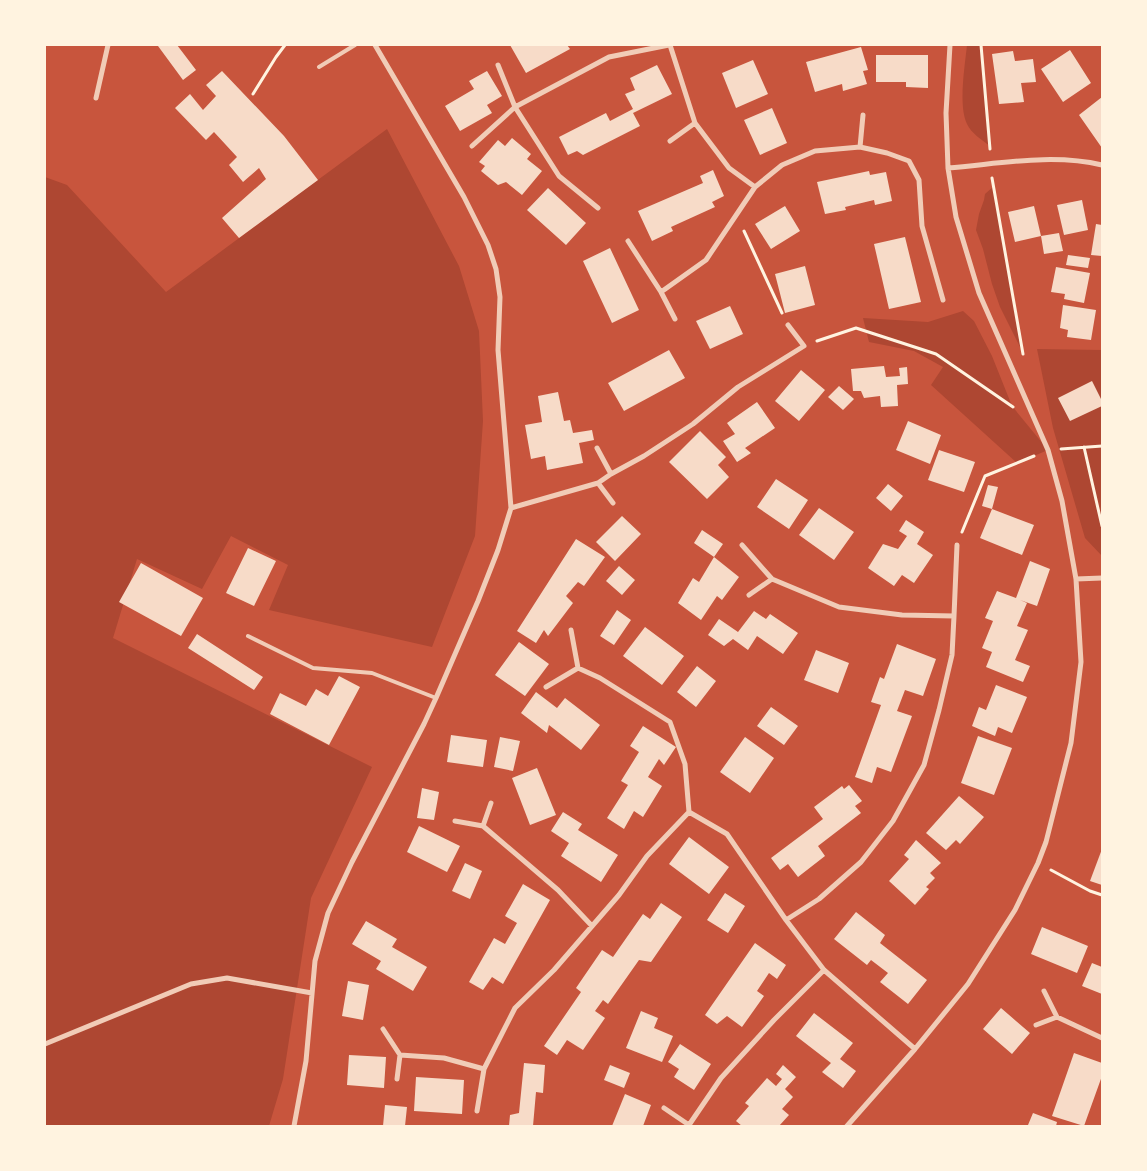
<svg xmlns="http://www.w3.org/2000/svg" width="1147" height="1171" font-family="'PT Serif',serif">
	<rect width="100%" height="100%" fill="#c8553d"/>
	<path fill="#ae4732" d="M967,45H980L990,146C982,140 971,133 967,124C958,106 965,65 967,45Z
		M387,129L459,266L479,331L483,421L475,536L432,647L269,610L288,565L231,536L202,589L137,559L113,638L372,767L311,898L283,1079L269,1126H45V177L67,185L166,292Z
		M994,186L1023,353L1000,307L992,284L983,249L976,230L979,214L984,200L985,194Z
		M963,311L974,321L992,356L1012,406L1048,450L1017,463L931,385L943,367L914,351L869,342L863,318L928,322Z
		M1037,349L1102,350V556L1085,538L1053,428Z"/>
	<path fill="#f7dbc8" d="M159,45H177L196,70L183,80L158,46Z
		M510,45H567L570,49L526,73Z
		M861,47L868,70L863,71L867,84L843,91L842,84L815,92L806,62Z
		M1070,50L1091,83L1063,102L1041,69Z
		M1013,51L1015,61L1033,59L1036,82L1021,83L1024,102L999,104L992,54Z
		M876,55H928V88L906,87V82H876Z
		M753,60L768,94L736,108L722,73Z
		M657,65L672,94L633,113L640,126L583,155L577,151L568,155L559,137L606,113L610,121L633,109L625,94L635,90L630,78Z
		M222,71L284,136L318,180L239,238L222,218L266,179L259,168L243,182L229,165L237,157L214,132L206,140L175,108L190,94L203,110L216,96L206,85Z
		M487,71L502,96L487,105L492,113L460,131L445,106L474,89L469,81Z
		M1102,97V148L1079,115Z
		M772,108L787,143L760,155L744,120Z
		M512,138L531,154L527,159L542,171L522,195L506,182L498,185L481,171L485,166L479,162L498,140L505,146Z
		M713,170L724,196L712,202L715,207L671,227L673,231L652,241L638,211L703,183L700,176Z
		M869,171L870,175L886,172L892,201L875,205L874,200L845,207L846,210L825,214L817,182Z
		M548,188L586,223L566,245L527,210Z
		M1082,200L1088,230L1064,235L1057,205Z
		M785,206L800,231L771,249L755,224Z
		M1034,206L1041,236L1015,242L1008,212Z
		M1096,224L1102,225V256L1091,255Z
		M1059,233L1063,251L1044,254L1041,236Z
		M905,237L921,302L889,309L874,244Z
		M610,248L639,310L612,323L583,261Z
		M1068,255L1090,258L1088,268L1066,265Z
		M805,266L815,305L785,313L775,274Z
		M1056,267L1090,273L1084,303L1064,299L1065,294L1051,292Z
		M1063,305L1096,310L1091,340L1067,337L1068,330L1060,328Z
		M730,306L743,334L710,349L696,321Z
		M669,350L685,378L624,411L608,383Z
		M884,366L886,377L900,376L899,368L907,367L908,384L897,385L898,406L881,407L880,396L864,398L861,391H853L851,369Z
		M801,370L825,390L799,421L775,401Z
		M1092,381L1102,401V406L1070,421L1058,398Z
		M839,386L854,399L843,410L828,397Z
		M558,392L564,421L570,420L573,433L592,430L594,440L579,443L583,463L547,470L545,456L531,459L525,425L542,422L538,396Z
		M757,402L775,428L745,448L751,453L737,462L723,441L735,434L727,423Z
		M908,421L941,435L930,464L896,450Z
		M700,431L726,457L718,465L729,477L707,499L669,462Z
		M939,450L975,462L964,492L928,480Z
		M776,479L808,500L789,529L757,507Z
		M888,484L903,496L891,511L876,498Z
		M988,485L998,487L992,509L982,506Z
		M819,508L854,532L834,560L799,535Z
		M992,509L1034,525L1022,555L980,538Z
		M622,516L641,534L615,561L596,542Z
		M906,520L924,532L917,544L933,555L914,583L902,575L894,586L868,568L883,544L898,549L907,536L899,531Z
		M702,530L723,544L714,557L694,543Z
		M576,539L605,557L584,586L578,582L566,596L573,603L548,636L544,630L536,643L517,631Z
		M248,548L276,561L254,606L226,593Z
		M714,557L739,577L722,600L717,596L701,620L678,603L693,578L699,582Z
		M1030,561L1050,569L1037,606L1020,600L1027,603L1017,626L1028,630L1015,660L1030,666L1023,682L986,667L992,652L982,648L993,621L985,618L997,591L1016,598Z
		M141,563L203,598L181,636L119,602Z
		M619,566L635,580L622,595L606,581Z
		M617,610L631,620L614,645L600,636Z
		M754,611L766,619L770,614L798,633L783,654L757,636L748,650L733,639L724,646L708,635L719,619L738,632Z
		M645,627L684,656L662,685L623,656Z
		M197,634L263,677L254,690L188,648Z
		M519,642L549,664L525,696L495,675Z
		M897,644L936,659L923,696L905,690L897,711L912,716L891,772L877,767L872,783L855,777L881,705L871,702L880,677L884,679Z
		M816,650L849,663L838,693L804,680Z
		M697,666L716,681L696,707L677,692Z
		M339,676L360,687L329,745L270,714L280,693L306,706L316,689L328,696Z
		M996,685L1027,697L1012,733L998,727L995,736L972,726L979,707L986,710Z
		M536,692L557,708L565,698L600,725L581,750L549,725L547,733L521,713Z
		M771,707L798,726L784,745L757,726Z
		M643,726L676,747L664,765L659,759L648,777L662,786L643,817L634,811L624,829L607,818L628,785L621,781L639,752L630,746Z
		M451,735L487,740L483,767L447,762Z
		M978,736L1012,748L994,795L961,783Z
		M500,737L520,741L513,771L494,767Z
		M745,737L774,758L750,793L720,772Z
		M537,768L556,815L530,825L512,778Z
		M849,785L862,801L855,806L861,813L818,846L825,856L798,877L788,864L780,870L771,858L823,819L814,807L842,786L844,789Z
		M422,788L439,792L434,820L417,818Z
		M959,796L984,817L960,844L956,840L946,850L926,833Z
		M563,812L582,824L578,830L618,855L601,882L561,856L569,843L551,831Z
		M419,826L460,846L447,872L407,852Z
		M689,837L729,867L709,894L669,864Z
		M916,840L941,863L930,873L935,878L926,887L929,889L915,905L889,881L909,859L904,855Z
		M1102,849V885L1090,881Z
		M465,863L482,871L470,899L452,891Z
		M523,884L550,900L503,984L492,977L483,990L469,982L494,938L505,944L517,923L505,916Z
		M725,893L745,906L728,933L707,920Z
		M661,903L682,917L651,962L639,960L608,1004L603,1000L595,1011L605,1018L583,1050L567,1040L557,1055L544,1046L581,992L576,988L602,950L613,957L643,914L650,919Z
		M856,912L885,935L880,943L927,980L908,1004L880,982L888,973L871,960L867,965L834,939Z
		M366,921L397,939L392,947L427,967L413,991L376,969L381,961L352,944Z
		M1042,927L1088,946L1077,973L1031,954Z
		M755,943L786,965L777,979L769,973L757,991L764,996L742,1027L727,1016L717,1024L705,1015Z
		M1092,963L1102,967V994L1082,986Z
		M348,981L369,985L363,1020L342,1016Z
		M1001,1008L1030,1033L1012,1054L983,1029Z
		M641,1011L658,1018L654,1028L673,1036L662,1062L626,1048Z
		M814,1013L853,1043L840,1059L856,1071L843,1088L822,1072L831,1063L796,1036Z
		M680,1044L711,1064L694,1090L674,1077L679,1069L668,1062Z
		M1074,1053L1102,1063V1076L1084,1126L1052,1116Z
		M349,1055L386,1057L384,1088L347,1085Z
		M524,1063L545,1065L543,1093L536,1092L533,1126H509L510,1115L519,1113Z
		M610,1065L630,1073L624,1088L604,1080Z
		M783,1065L796,1077L785,1089L793,1097L782,1109L789,1115L779,1126H742L736,1121L749,1106L745,1103L767,1078L776,1086L782,1079L776,1074Z
		M416,1077L464,1080L462,1114L414,1111Z
		M625,1094L651,1105L643,1126H612Z
		M385,1105L407,1107L405,1126H383Z
		M1033,1113L1057,1122L1056,1126H1032L1028,1125Z"/>
	<g fill="none" stroke-linecap="round" stroke-linejoin="round">
		<path stroke="#fff3e0" stroke-width="3" d="M981,45L990,149
			M253,94L276,57L285,45
			M992,178L1023,354
			M744,231L782,313
			M817,341L856,328L936,354L1013,407
			M1084,447L1102,526
			M1061,449L1102,446
			M962,532L985,476L1034,456
			M1051,870L1090,891L1102,895"/>
		<path stroke="#f1ccb7" stroke-width="4" d="M319,67L355,45
			M248,636L313,668L372,673L436,698"/>
		<path stroke="#f1ccb7" stroke-width="5" d="M670,45L695,123L729,168L755,187
			M498,65L515,107L559,176L598,208
			M96,98L108,45
			M670,141L695,123
			M472,146L515,107L609,57L669,45
			M860,147L863,115
			M948,168C999,164 1051,153 1102,165
			M628,241L661,292L675,319
			M661,292L706,260L755,187L782,165L815,151L860,147L887,153L909,161L919,180L922,226L943,300
			M597,448L611,474
			M598,483L613,503
			M511,508L598,483L611,474L644,456L693,424L738,387L804,346L788,325
			M742,545L772,579
			M1076,579L1102,578
			M749,595L772,579L839,607L902,615L954,616L952,655L939,710L924,765L893,821L861,862L819,899L786,920
			M954,616L957,545
			M571,630L578,668
			M546,687L578,668L600,678L670,722L685,764L689,812
			M455,821L483,826L558,890L592,926
			M483,826L491,803
			M1044,991L1057,1017L1102,1038
			M1036,1025L1057,1017
			M383,1029L400,1055L444,1058L484,1069L515,1008L554,970L619,895L647,856L689,812L727,834L786,920L824,970L915,1049
			M45,1044L191,984L227,978L312,993
			M397,1079L400,1055
			M664,1108L689,1125L721,1078L774,1020L824,970
			M477,1111L484,1069
			M294,1126L306,1061L315,961L328,913L352,862L424,724L436,698L478,601L498,550L511,508L498,350L500,297L496,269L488,245L464,197L375,45
			M847,1126L915,1049L968,984L1015,910L1038,863L1046,842L1071,743L1081,662L1076,579L1062,501L1048,450L979,293L956,217L948,168L946,113L950,45"/>
	</g>
	<rect width="1147" height="1171" fill="none" stroke="#fff3e0" stroke-width="92"/>
</svg>
